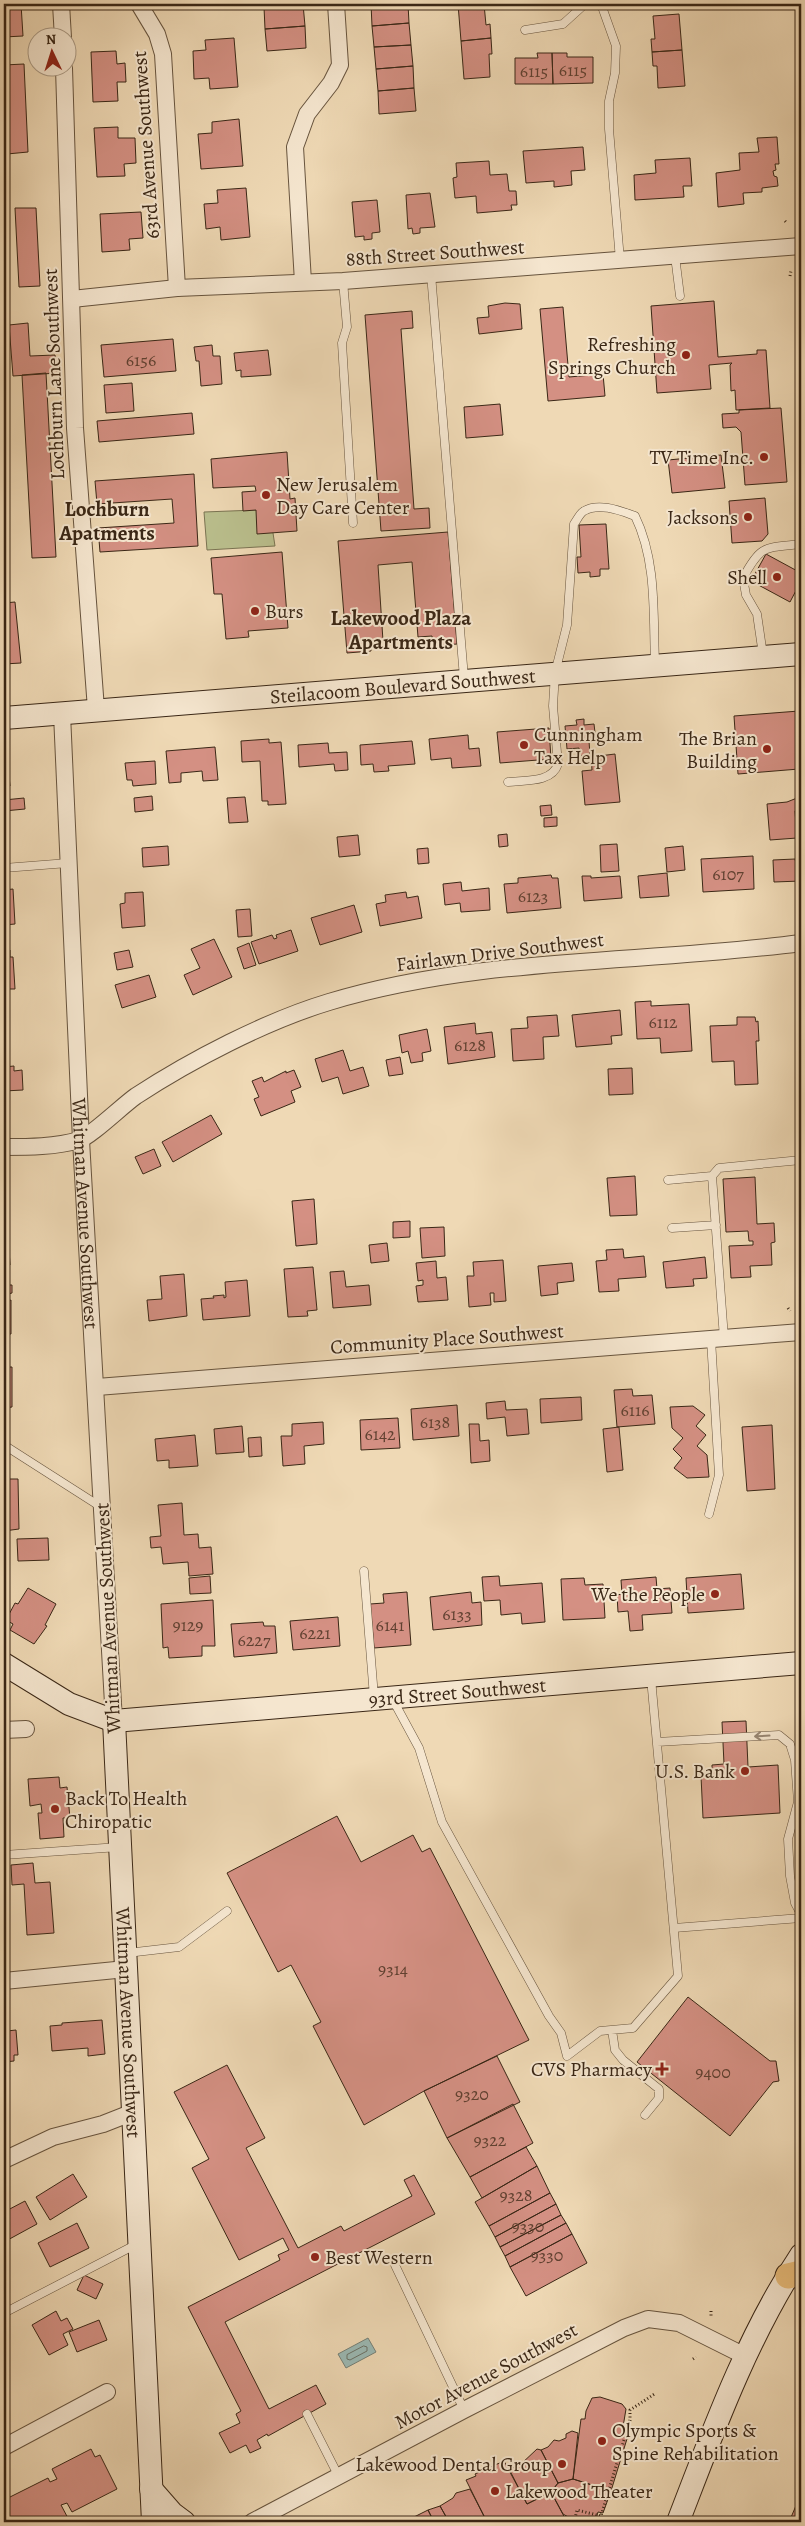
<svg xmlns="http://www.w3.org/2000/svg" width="805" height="2526" font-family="Alegreya,serif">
	<rect width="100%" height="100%" fill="#efd9b5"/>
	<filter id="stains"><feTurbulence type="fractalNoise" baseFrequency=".004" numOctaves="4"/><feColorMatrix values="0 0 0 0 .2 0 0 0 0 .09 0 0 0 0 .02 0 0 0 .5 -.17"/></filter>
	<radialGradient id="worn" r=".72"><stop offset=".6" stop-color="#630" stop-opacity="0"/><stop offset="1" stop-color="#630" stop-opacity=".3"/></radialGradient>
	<path fill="#babf8d" stroke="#7a7352" d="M256,510L273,533L275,546L207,550L204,512Z"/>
	<path fill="#9bb9b4" stroke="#747f75" d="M368,2338L376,2352L346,2368L338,2354Z"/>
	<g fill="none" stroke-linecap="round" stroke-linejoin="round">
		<path stroke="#6a7065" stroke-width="1" d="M364,2346L367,2347V2351L350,2360L347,2359V2355Z"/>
	</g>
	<path fill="#d49083" stroke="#3a2716" d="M4,4H21L23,36L4,37Z
		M263,4H303L264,7Z
		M303,4L305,26L265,29L264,7Z
		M371,4H408L409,23L372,26Z
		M458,4H484L486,25L490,24L491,38L461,41Z
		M679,14L682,50L652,52L651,39H655L653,16Z
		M409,23L411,45L374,47L372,26Z
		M305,26L306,48L267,51L265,29Z
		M234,38L238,87L210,89L209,78L194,79L193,51L206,50L205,40Z
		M491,38L492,54H489L490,77L464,79L461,41Z
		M411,45L413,66L376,69L374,47Z
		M682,50L685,86L658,88L657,66H653L652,52Z
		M116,51L117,64L125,63L126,82H117L118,101L93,102L91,52Z
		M537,53H552L553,84H515V58H538Z
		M552,53H567V57H593V83L553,84Z
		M24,64L28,152L7,154L4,65Z
		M413,66L414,88L378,91L376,69Z
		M414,88L416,111L379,114L378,91Z
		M239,119L243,166L201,169L198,134L212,133V122Z
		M118,127V138H135L136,163L124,164L125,176L97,177L94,128Z
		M777,137L779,164H775L776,170L773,171L774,176L777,177L778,186L762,188V192L743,193L744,204L718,207L716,173L740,170L739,153L759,152L757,138Z
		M583,147L585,170L571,171L572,185L554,187V181L526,183L523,151Z
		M690,158L692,186H683L684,197L635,200L634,175L656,173L655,160Z
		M489,161L490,175L507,174L509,191H516L517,205H511L512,210L477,213L476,196L455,198L453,178L457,177L456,163Z
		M246,188L250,237L221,240L220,227L206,229L204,204L218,203L217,190Z
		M430,193L435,227L420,228V233L413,234L412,228L408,229L406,195Z
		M377,200L380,232L372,233V239L364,240V236L355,237L352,202Z
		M15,208H36L40,286L19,287Z
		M141,212L143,238L129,239L130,250L102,252L100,214Z
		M714,301L718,357L757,354V350H766L770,408L736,410L735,390L731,391L730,365L732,363L709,365L711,389L657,393L651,306Z
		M505,303L520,304L522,329L479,334L477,318L489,317L488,306Z
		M563,307L569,377L603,374L605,396L548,401L540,309Z
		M412,311L413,328L401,329L414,509L429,508L430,528L381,531L365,315Z
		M28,323L30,356L55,355L57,373L13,376L9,325Z
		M173,339L176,371L104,377L101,345Z
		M212,345L213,356H220L222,384L201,386L199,361H196L194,347Z
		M268,350L271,375L241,377V370L236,371L234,353Z
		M46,373L56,557L32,558L22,375Z
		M132,383L134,411L106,413L104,385Z
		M500,404L503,435L466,438L464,407Z
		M781,408L787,482L745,485L741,432L736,427L723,428L722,414L739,413V410Z
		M192,413L194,434L99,442L97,421Z
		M287,452L290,499L295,498L297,531L257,534L256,510L243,511L242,492L256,491L255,486L213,488L211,459Z
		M721,455L725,488L672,493L668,460Z
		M194,474L198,546L100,552L98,528L174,523L172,499L97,504L95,481Z
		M765,498L768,534L762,541L732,543L729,501Z
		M606,524L609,569H600V576L590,577V572L578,573L577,557H581L579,525Z
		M448,532L457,644L433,646L432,636L418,637L412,562L378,565L383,641L370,642L371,651L347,653L338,541Z
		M282,552L288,628L248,631L249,637L226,639L222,594H214L211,558Z
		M766,554L801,573V581L790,602L751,581Z
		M15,602L21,663L4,664V603Z
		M799,711L800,728L796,729L799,769L738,774L734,716Z
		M584,719V725L594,724L596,741H589L590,755L580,756L579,748L567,749L565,726L577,725L576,720Z
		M549,728L551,759L500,763L497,732Z
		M468,735L469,749L479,748L481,766L452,768L451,758L431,760L429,739Z
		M269,739V743L281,742L286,804L268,805V801H262L260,761L242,762L241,741Z
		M412,741L415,764L388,766L389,771L374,772L373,764L361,765L360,745Z
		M328,743L329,753L347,752L348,770L335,771L334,764L299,767L298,745Z
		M215,747L218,780L203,781L202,771L181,773V782L169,783L166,751Z
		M615,754L620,802L585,805L582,771L592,770L591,757Z
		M155,761L156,784L133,786L132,780H127L125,763Z
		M4,766H8L10,786H4Z
		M152,796L153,810L135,812L134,798Z
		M245,797L248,822L229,823L227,798Z
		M24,798L25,809L4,811V800Z
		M797,798L800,805L795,811L797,838L770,840L767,804L787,802Z
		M551,805L552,815L541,816L540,806Z
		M557,817V826L544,827V818Z
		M507,834L508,846L499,847L498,835Z
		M358,835L360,855L339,857L337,837Z
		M617,844L619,871L601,872L600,845Z
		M168,846L169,865L143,867L142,848Z
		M683,846L685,870L667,872L665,848Z
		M428,848L429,863L418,864L417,849Z
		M753,856L754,889L703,892L701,859Z
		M795,859L796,864H801V881L774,882L773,860Z
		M667,873L669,896L640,898L638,876Z
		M551,875L552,878H558L561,908L507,913L504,884L518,883V878Z
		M582,876H591V878L620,876L622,898L584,901Z
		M461,882L462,891L489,888L490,910L461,912L460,903L445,905L443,884Z
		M13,889L15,924L4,925V890Z
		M143,892L145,926L122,928L120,904L125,903V893Z
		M406,892L407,898L418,896L422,918L380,926L376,904L386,902L385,895Z
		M354,905L362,932L320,945L311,918Z
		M250,909L252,936L238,937L236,910Z
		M291,930L298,951L259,964L251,942L272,935L274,939L277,938L276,935Z
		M214,939L232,977L193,995L184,975L200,968L191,949Z
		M249,943L256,965L244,969L237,948Z
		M10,950V957H13L15,989H4V951Z
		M129,950L133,967L117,970L114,953Z
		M149,975L156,997L122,1008L115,985Z
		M651,1001V1006L689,1004L692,1051L661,1053L660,1038L637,1039L635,1002Z
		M620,1010L622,1035L611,1036L612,1044L576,1047L572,1015Z
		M557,1015L559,1036L543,1037L544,1059L513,1061L511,1029L528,1028L527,1017Z
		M737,1017H755L756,1022L758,1021L759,1041H756L758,1084L735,1085L734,1061L712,1062L710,1026L737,1025Z
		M475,1023L476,1034L492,1032L495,1057L448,1064L444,1027Z
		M427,1029L431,1051L422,1053L423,1061L411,1063L408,1051L402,1053L399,1035Z
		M343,1050L350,1071L363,1067L369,1086L343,1094L338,1077L322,1082L315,1059Z
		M400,1057L403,1074L389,1076L386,1060Z
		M14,1066V1071L22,1070L23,1090L4,1091V1067Z
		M632,1068L633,1094L609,1095L608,1069Z
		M294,1070L301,1087L291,1091L295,1102L261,1116L254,1099L259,1097L252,1081L262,1077L264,1082L286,1071V1073Z
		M211,1115L222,1134L173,1162L162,1142Z
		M154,1149L161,1166L143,1174L135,1157Z
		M635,1176L637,1215L610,1216L607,1178Z
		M755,1177L757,1224L774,1223L775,1242L771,1243L772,1265L750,1266L751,1277L731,1278L729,1246L753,1245V1241H749L748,1231L726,1232L723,1179Z
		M314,1199L317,1244L296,1246L292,1201Z
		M4,1219H7L10,1265H4Z
		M410,1221V1237L393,1238V1222Z
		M444,1227L445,1256L422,1258L420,1228Z
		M387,1243L389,1261L371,1263L369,1245Z
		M623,1249L624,1258L644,1256L646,1277L618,1279L619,1291L599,1292L596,1261L607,1260L606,1250Z
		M705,1257L707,1278L693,1279L694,1286L666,1288L663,1262Z
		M503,1260L506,1301L494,1302V1293H490L491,1305L469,1307L467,1276H474L473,1262Z
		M436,1261L437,1278L446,1277L448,1300L418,1302L416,1286L423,1285V1280L418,1281L416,1263Z
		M572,1263L574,1281L557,1283L558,1294L541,1296L538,1266Z
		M313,1267L317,1310L307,1311L308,1316L288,1317L284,1269Z
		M344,1271L346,1287L369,1285L371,1305L333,1308L330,1272Z
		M184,1274L187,1316L149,1321L147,1300L162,1299L160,1276Z
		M247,1280L250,1316L203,1320L201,1299L214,1298L213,1296L224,1295V1298L226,1297L225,1282Z
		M4,1285H12V1293L8,1294V1301L11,1300V1334H4Z
		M4,1367H12V1407L4,1408Z
		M632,1389L633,1396L652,1395L655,1424L617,1427L614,1390Z
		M581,1397L582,1420L541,1423L540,1399Z
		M505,1401L506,1410L527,1409L529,1434L507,1436L505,1417L487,1419L486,1403Z
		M457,1405L459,1436L413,1440L411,1409Z
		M693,1406L705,1415L696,1426L706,1435L697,1446L707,1455L709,1477L687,1478L674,1468L682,1458L673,1449L683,1438L672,1428L670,1407Z
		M398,1418L400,1448L361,1450L360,1420Z
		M323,1422L324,1444L304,1446L305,1464L283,1466L281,1436H292V1424Z
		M469,1424H479L480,1441L489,1440L490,1461L471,1463Z
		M772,1425L775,1489L747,1491L742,1427Z
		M242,1426L244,1452L216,1454L214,1429Z
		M619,1427L623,1470L607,1472L603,1429Z
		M195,1435L198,1466L169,1468V1460L157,1461L155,1439Z
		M261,1437L262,1456L249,1457L248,1438Z
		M4,1479H18L19,1529L4,1531Z
		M182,1503L184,1535L198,1534L199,1548L211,1547L213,1574L189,1576L188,1562L163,1564L161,1547L151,1548L150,1537L161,1536L158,1505Z
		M48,1538L49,1560L18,1561L17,1539Z
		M741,1574L744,1609L688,1613L686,1578Z
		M210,1576L211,1593L190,1594L189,1578Z
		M499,1576L500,1586L542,1583L545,1622L522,1624L521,1613L501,1615L500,1600L484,1601L482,1577Z
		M656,1577L657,1589L670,1588L672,1613L642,1615L643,1630L630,1631L628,1611L618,1612L617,1595L622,1594L621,1580Z
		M584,1578L585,1585L603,1584L605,1618L563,1620L561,1579Z
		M28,1588L56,1604L45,1625L47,1626L34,1644L10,1630L13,1624L6,1620L15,1603L18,1604Z
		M407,1592L411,1645L374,1648L370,1604L384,1603L383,1594Z
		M471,1592L472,1603L481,1602L482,1625L433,1630L430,1597Z
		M213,1600L215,1646H202V1656L169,1658L168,1647L163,1648L161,1604Z
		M338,1617L340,1646L293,1650L290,1621Z
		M263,1622L264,1626H275L277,1653L234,1657L231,1624Z
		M746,1721L748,1767L778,1765L780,1813L703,1818L701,1776H712V1765L724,1764L722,1722Z
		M59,1777L60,1788L67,1787L70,1818H63L64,1837L40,1839L38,1813H42L41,1804L30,1806L28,1779Z
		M337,1816L361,1862L413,1835L422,1852L430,1848L529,2040L424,2091L364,2125L313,2026L321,2022L291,1965L278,1972L227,1873Z
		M33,1863L35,1883L50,1882L54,1933L27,1935L24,1884L12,1885L11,1865Z
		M4,1906H6L9,1935L4,1936Z
		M688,1997L770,2061H776L779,2081L773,2082L730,2136L637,2062Z
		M102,2020L105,2054L88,2056V2048L52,2051L50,2026L62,2025V2023Z
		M4,2026H6L7,2031L16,2030L18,2055H14V2061L4,2062Z
		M497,2056L520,2102L447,2138L424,2091Z
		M227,2065L265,2138L246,2148L298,2248L341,2226L344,2231L412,2196L404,2180L414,2175L435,2214L225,2322L269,2409L316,2385L326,2404L268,2436L267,2434L257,2440L261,2448L250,2453L246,2445L230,2453L219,2433L240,2423L236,2414L241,2411L188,2307L280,2260L278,2255L289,2250L283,2238L239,2260L192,2168L209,2159L174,2092Z
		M513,2104L533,2143L470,2177L447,2138Z
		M526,2147L537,2166L482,2198L470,2177Z
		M537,2166L550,2193L489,2226L475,2202Z
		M73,2174L87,2197L50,2220L36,2197Z
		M550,2193L556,2204L495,2237L489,2226Z
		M25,2201L37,2224L4,2242V2212Z
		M556,2204L561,2215L500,2247L495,2237Z
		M561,2215L566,2223L505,2256L500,2247Z
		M77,2223L89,2248L50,2267L38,2243Z
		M566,2223L572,2234L510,2267L505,2256Z
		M572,2234L587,2263L526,2296L510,2267Z
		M84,2275L103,2284L96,2299L77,2290Z
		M56,2311L61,2321L67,2318L73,2329L63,2334L68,2345L49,2355L32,2325Z
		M99,2320L107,2340L77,2352L69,2332Z
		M600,2397L622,2404L626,2409L623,2427L630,2429L611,2491L573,2479L581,2419H585L586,2411L592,2398Z
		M572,2431L578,2433L573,2479L558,2483L541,2450L548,2447L554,2440L559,2441L566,2438V2434Z
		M91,2449L95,2457L100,2455L117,2489L72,2512L67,2503L61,2505L70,2522H4V2500L48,2478L50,2482L57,2479L52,2469Z
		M537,2449L541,2450L558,2483L551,2492L527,2504L509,2469L520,2465Z
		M504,2461L527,2504L551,2492L567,2522H487L466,2480L476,2476L475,2474Z
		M573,2479L611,2491L603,2513L598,2512L596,2519L579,2517L577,2522L563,2514L551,2492L558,2483Z
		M470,2489L487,2522H449L440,2506L453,2498L456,2493Z
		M801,2494V2511L795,2508Z
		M440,2506L449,2522H434L428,2510Z
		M795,2508L801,2511V2522H789Z
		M428,2510L434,2522H404Z
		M579,2517L596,2519L595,2522H577Z"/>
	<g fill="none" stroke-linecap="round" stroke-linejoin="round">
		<g stroke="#67543e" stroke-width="9">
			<path id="lane" d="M601,4L616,46L615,73L609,101V129L620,260
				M525,30L563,24L585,4
				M675,256L680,296
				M431,274L464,678
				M343,281L347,327L342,343L353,523
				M763,655L757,614L746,595L743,578C761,544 765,548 801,544
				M508,782C525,780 552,783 558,764L553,706L555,673L567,625L574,524C577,520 580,513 584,511C599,502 621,511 635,516C657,561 653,614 655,663
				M4,868L68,863
				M668,1180L712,1176
				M672,1228L716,1225
				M724,1338L712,1176L719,1168L801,1160
				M4,1445L101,1507
				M709,1514L719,1475L711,1339
				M364,1571L374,1697
				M393,1700L419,1748L442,1822L549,2016L561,2033L567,2056
				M657,1742L779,1735L790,1744L795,1760L798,1802L788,1839L790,1876L795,1903L801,1914
				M4,1855L119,1847
				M674,1928L801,1918
				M127,1953L179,1947L227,1911
				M612,2030L615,2050L623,2060L659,2089V2098L645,2115
				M567,2056L600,2031L633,2028L678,1976L651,1678
				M395,2265L464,2410
				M4,2313L137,2244
				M307,2414L339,2477"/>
		</g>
		<g stroke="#67543e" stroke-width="18">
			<g id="street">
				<path d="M61,4L63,38"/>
				<path d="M139,4L157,34L163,54L177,288"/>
				<path d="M64,68L75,428L96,709"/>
				<path d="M303,282L295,147L307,114L331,83L340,65L336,4"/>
				<path d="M72,299L177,288L343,281L801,246"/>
				<path id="s1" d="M62,714L81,1140L114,1721"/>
				<path d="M4,1147C28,1147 56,1147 79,1140C90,1137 123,1105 136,1096C191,1060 266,1021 329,1002C481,956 644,964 801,943"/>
				<path d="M97,1387L801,1332"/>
				<path d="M4,1730L26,1729"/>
				<path d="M4,1981L126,1969"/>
				<path d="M4,2160L53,2137L103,2124L131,2113"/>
				<path d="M4,2447L107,2392"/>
				<path d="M252,2522L464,2410L624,2328L648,2319L679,2323L745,2356"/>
			</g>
		</g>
		<g stroke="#3a2716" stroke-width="24">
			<g id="secondary">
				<path id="s2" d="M4,718L801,654"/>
				<path id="s3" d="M4,1664L69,1704L114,1721L801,1663"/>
				<path id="s4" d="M114,1721L153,2522"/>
				<path d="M151,2489L172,2513L184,2522"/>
				<path d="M678,2522C713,2431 747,2337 801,2255"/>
			</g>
		</g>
		<g stroke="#3a2716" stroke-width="27">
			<path id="primary" d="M788,2276L801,2273"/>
		</g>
		<path stroke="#3a2716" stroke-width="3" stroke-dasharray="1 2.5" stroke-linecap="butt" d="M785,221L787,223
			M790,276L791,271
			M788,1308L790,1311
			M711,2311V2317
			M693,2359L696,2357
			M574,2522L577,2510L601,2516L630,2420V2410L656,2393
			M599,2522L601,2516"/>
		<use href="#lane" stroke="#f5e6cf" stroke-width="8"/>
		<use href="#street" stroke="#f5e6cf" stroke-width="16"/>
		<use href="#secondary" stroke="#f5e6cf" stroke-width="22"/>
		<use href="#primary" stroke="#e8bc7a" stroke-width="25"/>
	</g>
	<defs><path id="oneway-shaft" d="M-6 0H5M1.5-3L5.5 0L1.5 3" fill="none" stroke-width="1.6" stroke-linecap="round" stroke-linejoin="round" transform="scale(1.25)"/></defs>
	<use stroke="#988672" href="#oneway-shaft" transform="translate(762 1736) rotate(177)"/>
	<g fill="#8f2418" stroke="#f5e6cf" stroke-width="2">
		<circle cx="686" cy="355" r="5"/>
		<circle cx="764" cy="457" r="5"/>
		<circle cx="266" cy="495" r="5"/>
		<circle cx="748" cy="517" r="5"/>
		<circle cx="777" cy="577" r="5"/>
		<circle cx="255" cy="611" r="5"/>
		<circle cx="524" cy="745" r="5"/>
		<circle cx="767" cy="749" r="5"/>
		<circle cx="715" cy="1594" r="5"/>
		<circle cx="745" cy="1771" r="5"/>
		<circle cx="55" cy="1809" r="5"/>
		<path d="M659.5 2061.5h5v5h5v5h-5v5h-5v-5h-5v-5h5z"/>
		<circle cx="315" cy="2257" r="5"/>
		<circle cx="602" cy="2441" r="5"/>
		<circle cx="562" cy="2464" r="5"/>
		<circle cx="495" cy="2491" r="5"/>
	</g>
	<g text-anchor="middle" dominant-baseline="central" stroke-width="4" stroke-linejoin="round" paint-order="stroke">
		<g font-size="18" fill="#604131">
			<text x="573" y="70">6115</text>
			<text x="534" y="71">6115</text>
			<text x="141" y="360">6156</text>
			<text x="728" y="874">6107</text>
			<text x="533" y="896">6123</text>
			<text x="663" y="1022">6112</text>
			<text x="470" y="1045">6128</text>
			<text x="635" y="1410">6116</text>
			<text x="435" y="1422">6138</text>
			<text x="380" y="1434">6142</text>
			<text x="457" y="1614">6133</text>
			<text x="188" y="1625">9129</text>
			<text x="390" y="1625">6141</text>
			<text x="315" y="1633">6221</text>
			<text x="254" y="1640">6227</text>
			<text x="393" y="1969">9314</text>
			<text x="713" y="2072">9400</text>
			<text x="472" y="2094">9320</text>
			<text x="490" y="2140">9322</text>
			<text x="516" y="2195">9328</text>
			<text x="528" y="2226">9330</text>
			<text x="547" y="2255">9330</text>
		</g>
		<g font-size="20" fill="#3a2716" stroke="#f5e6cf">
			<text transform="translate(146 145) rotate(-94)">63rd Avenue Southwest</text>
			<text transform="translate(435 253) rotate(-4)">88th Street Southwest</text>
			<text transform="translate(54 374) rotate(-92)">Lochburn Lane Southwest</text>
			<text stroke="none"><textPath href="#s2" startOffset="400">Steilacoom Boulevard Southwest</textPath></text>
			<text transform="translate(500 952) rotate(-7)">Fairlawn Drive Southwest</text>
			<text stroke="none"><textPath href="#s1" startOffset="500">Whitman Avenue Southwest</textPath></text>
			<text transform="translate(447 1339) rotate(-4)">Community Place Southwest</text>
			<text transform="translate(108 1618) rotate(-93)">Whitman Avenue Southwest</text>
			<text stroke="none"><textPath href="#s3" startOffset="469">93rd Street Southwest</textPath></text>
			<text stroke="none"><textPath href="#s4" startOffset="302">Whitman Avenue Southwest</textPath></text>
			<text transform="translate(486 2376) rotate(-28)">Motor Avenue Southwest</text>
		</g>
		<g font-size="20" fill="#3a2716" stroke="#f5e6cf" text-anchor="end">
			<text x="676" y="344">Refreshing<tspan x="676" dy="23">Springs Church</tspan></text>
			<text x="754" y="457">TV Time Inc.</text>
			<text x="276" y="484" text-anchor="start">New Jerusalem<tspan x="276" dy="23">Day Care Center</tspan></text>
			<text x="738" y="517">Jacksons</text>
			<text x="767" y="577">Shell</text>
			<text x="265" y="611" text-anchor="start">Burs</text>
			<text x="534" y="734" text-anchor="start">Cunningham<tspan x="534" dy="23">Tax Help</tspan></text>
			<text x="757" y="738">The Brian<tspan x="757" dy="23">Building</tspan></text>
			<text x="705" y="1594">We the People</text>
			<text x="735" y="1771">U.S. Bank</text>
			<text x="65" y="1798" text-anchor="start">Back To Health<tspan x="65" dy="23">Chiropatic</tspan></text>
			<text x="652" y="2069">CVS Pharmacy</text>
			<text x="325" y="2257" text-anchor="start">Best Western</text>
			<text x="612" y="2430" text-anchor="start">Olympic Sports &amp;<tspan x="612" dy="23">Spine Rehabilitation</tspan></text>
			<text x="552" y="2464">Lakewood Dental Group</text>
			<text x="505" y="2491" text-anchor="start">Lakewood Theater</text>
		</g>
		<g font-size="21" font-weight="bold" fill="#3a2716" stroke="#f5e6cf">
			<text x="107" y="509">Lochburn<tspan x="107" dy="24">Apatments</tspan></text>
			<text x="401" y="618">Lakewood Plaza<tspan x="401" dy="24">Apartments</tspan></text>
		</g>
	</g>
	<rect width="805" height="2526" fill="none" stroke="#efd9b5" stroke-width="20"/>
	<rect x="5" y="5" width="795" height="2516" fill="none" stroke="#3a2716" stroke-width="2.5"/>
	<rect x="10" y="10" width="785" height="2506" fill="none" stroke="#3a2716"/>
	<g transform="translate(52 52) rotate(356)"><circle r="24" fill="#f5e6cf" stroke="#aa9a85"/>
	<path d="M0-4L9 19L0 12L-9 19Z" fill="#8f2418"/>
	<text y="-8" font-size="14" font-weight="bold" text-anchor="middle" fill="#3a2716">N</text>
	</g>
	<rect width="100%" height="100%" filter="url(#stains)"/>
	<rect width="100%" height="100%" fill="url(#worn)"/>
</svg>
